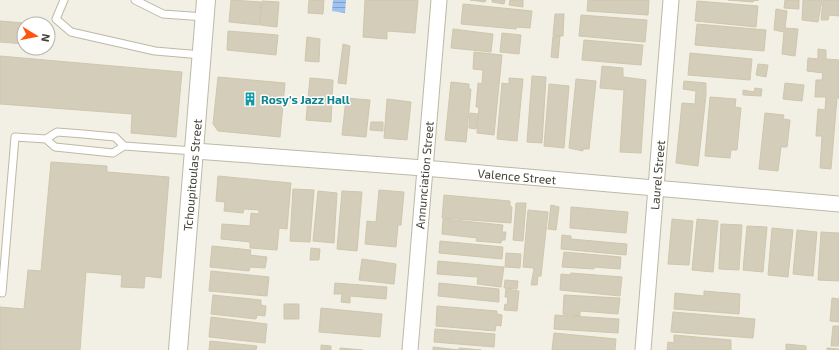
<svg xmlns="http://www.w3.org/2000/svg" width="839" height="350" font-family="'Exo 2',sans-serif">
	<defs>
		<pattern id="water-rules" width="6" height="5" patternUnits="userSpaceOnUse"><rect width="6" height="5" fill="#9ec3f1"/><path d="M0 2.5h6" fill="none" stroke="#82a0c4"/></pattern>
	</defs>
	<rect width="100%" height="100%" fill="#f2f0e4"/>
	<path fill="url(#water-rules)" d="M333,0H346L345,13L332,11Z"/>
	<path fill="#d4cdb9" stroke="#cfc6ac" d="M231,0L261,2L259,25L229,22Z
		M309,0H324L323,14L308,13Z
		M365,0H418L415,33L387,31V39L363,37Z
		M470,0H486L485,2Z
		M492,0H505L504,4L492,2Z
		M510,0H523V7L509,5Z
		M588,0H649L648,15L587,11Z
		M728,0H759L753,1V2Z
		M785,0H799V9L784,8Z
		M803,0H822L818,22L802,20Z
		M823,0H839V16L829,15L828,20H821Z
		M262,1L279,2L277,27L260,25Z
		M697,1L758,6L756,27L695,21Z
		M463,4L532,11L530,28L517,27L516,29L461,24Z
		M776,9L787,11L785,28L798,29L795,56L782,54L784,32L774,30Z
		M555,14H564L563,36L553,35Z
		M581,15L647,20L645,42L579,36Z
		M0,21L25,23V21L38,22V24H24V44L0,42Z
		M697,24L766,30L764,51L695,45Z
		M453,29L493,34L491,52L451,48Z
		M228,31L278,35L276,55L227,50Z
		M502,33L521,35L519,54L500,52Z
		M553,36H560L558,58L551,57Z
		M307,37L320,39L319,62L305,61Z
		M584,40L643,45L641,65L582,60Z
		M343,44L350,46L346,84L338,83Z
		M818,49L826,50V59L839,60V98H837L831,169L820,168L822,136H816L818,109L825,110L826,97H815L816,80H822L823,73L807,71L808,58L818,59Z
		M474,52L502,55L494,135L477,133L479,107H476L478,83L482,84L483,70L473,69Z
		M690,53L752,59L750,80L688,75Z
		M0,56L182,72L176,137L131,133L132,114L0,104Z
		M758,64L768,65L766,77L756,75Z
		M602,66L623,68V77L646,80L641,153L620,152L624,90L600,88Z
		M532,76L546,77L542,143L527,142Z
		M218,77L285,83L280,137L218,131L213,124Z
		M310,78L333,80L331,122L306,120Z
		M509,78L523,79L517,141L497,139L502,83L509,84Z
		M576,79L596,81L589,149H583V151L569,148Z
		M684,81L706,83V95L698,166L676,163L682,103L695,104L696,91L683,89Z
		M451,82L469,84V89H471L466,142L445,140Z
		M785,83L804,85L802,101L783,99Z
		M549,84L569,86L564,148L544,146Z
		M755,88L762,89L761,96L743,95V90L754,92Z
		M710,97L736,99L735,107L741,108L737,150H731L730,158L705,156Z
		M346,98L370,100L366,137L342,135Z
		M387,99L411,102L407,140L384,138Z
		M470,113L478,114L476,129L469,128Z
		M765,113L784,115L783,119L790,120L787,147H781L778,171L759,169Z
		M371,122H383V131L370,130Z
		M51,162L107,166V172L169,177L161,278L145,276L144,288L121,287L122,275L86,272L80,350H0V307L24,309L28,270L41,271Z
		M218,176L291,183L287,229L279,228L277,250L250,248V242L221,239L222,224L250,226L251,213L259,214V210L244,209L243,213L224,211L225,202L216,201Z
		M293,189L314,190L310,242L290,241Z
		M379,190L404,192L401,225H398L396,247L365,244L367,221L376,222Z
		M318,191L337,193L334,243L313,241Z
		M342,191L362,192L357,251L337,249Z
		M444,195L510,201V206L512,207L511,223L442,218Z
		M516,203H526L523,241L513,240Z
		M551,205L559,207L556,230L548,229Z
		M571,207L628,212L626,233L570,228Z
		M528,210L548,212L541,276H538L537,285H531L534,268L523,267Z
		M443,219L503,225L502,232H506L505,240H502L501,243L476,241L477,238L442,234Z
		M672,219L693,221L689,265L668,264Z
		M697,219L718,221L713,272L692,270Z
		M721,224L742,225L739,270L719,269Z
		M747,226L767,227L763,272L743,270Z
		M772,228L793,230L788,277L768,275Z
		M797,230L817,232L813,276L793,274Z
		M821,232L839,233V281L818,280Z
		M562,235L571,236V239L627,244L626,255L561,249Z
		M440,241L503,247L502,259L439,253Z
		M212,246L251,250L250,255L267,257L265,268L250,267L249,271L210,267Z
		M311,248L320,249L319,260H310Z
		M564,252L621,257L620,269L594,267V269L562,267Z
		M506,253L521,254L520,268L505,267Z
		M362,259L396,264L394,284L359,280Z
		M438,261L504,267L501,287L477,284L478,277L437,274Z
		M211,271L269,277L267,296L209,291Z
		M571,273L622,277L620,296L560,290L561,274L570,275Z
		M505,280L518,281L517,289L504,288Z
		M335,283L387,287L386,299L350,296V303L341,302L342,294H334Z
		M439,283L499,289V302L438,296Z
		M506,289L519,291L517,311L504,310L505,304L507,305L508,297H505Z
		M704,291L740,294L739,314L674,309L675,293L704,296Z
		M213,295L261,300V305L266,306L265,316L257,315L256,319L211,314Z
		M564,295L620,298L618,314L580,311V316L563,314Z
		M832,298L839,299V322L830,321Z
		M284,304H299V319H284Z
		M437,306L497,311V314L502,315L501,326L496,325L495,331L436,326Z
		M321,308L382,314L380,337L319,332Z
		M673,312L755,319L753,338L671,332Z
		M555,315L619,319L618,333L554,329Z
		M211,317L267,324L265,343L209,337Z
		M833,326H839V346H831Z
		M435,329L495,334L494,347L434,342Z
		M554,333L616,339L615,350H552Z
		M674,335L731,340V350H667L668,342L674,343Z
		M210,341L257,346L256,350H209Z
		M786,344L806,346V350H786Z
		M321,345L331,346V350H321Z
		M433,347L459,350V348L481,350H433Z
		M340,348L363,350H340Z
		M827,348L839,349V350H827Z"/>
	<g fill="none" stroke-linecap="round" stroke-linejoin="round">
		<g stroke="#beb9a6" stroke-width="9">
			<path id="service" d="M64,0L56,19L71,32L155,51L202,55
				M135,0L163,14L205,17
				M46,139L57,132L83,134L115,137L124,146
				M2,293L15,137L46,139L55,147L113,153L124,146L194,151"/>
		</g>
		<g stroke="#beb9a6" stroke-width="17">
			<path id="minor" d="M195,151L424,168L839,204
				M410,350L439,0
				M643,350L671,0"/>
		</g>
		<g stroke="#beb9a6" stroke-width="20">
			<path id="tertiary" d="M178,350L206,0"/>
		</g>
		<use href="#service" stroke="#fff" stroke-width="7"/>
		<use href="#minor" stroke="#fff" stroke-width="15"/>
		<use href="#tertiary" stroke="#fff" stroke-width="18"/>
	</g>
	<defs>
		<g id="building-bare" transform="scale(1.08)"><path d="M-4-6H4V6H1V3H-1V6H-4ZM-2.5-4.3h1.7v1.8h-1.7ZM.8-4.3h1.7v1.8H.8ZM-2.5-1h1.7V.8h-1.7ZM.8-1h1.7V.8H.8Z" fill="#0f9aa8" stroke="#fff" stroke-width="2.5" paint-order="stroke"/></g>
	</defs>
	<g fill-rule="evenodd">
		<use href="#building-bare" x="250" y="99"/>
	</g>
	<g text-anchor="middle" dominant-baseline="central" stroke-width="3" stroke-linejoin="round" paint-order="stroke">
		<g font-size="12" font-weight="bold" fill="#0d838f" stroke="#fff" text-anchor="start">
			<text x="261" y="99">Rosy's Jazz Hall</text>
		</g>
		<g font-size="12" fill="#444034" stroke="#fff">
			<text transform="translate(192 175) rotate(-85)">Tchoupitoulas Street</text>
			<text transform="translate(424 175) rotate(-85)">Annunciation Street</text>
			<text transform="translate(657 175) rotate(-85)">Laurel Street</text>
			<text transform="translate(517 176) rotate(5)">Valence Street</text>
		</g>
	</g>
	<g transform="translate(36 36) rotate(100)"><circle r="19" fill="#ffffff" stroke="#b4b3ae"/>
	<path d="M0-3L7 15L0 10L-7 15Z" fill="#fe550f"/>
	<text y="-6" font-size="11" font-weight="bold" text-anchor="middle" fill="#444034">N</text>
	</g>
</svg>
